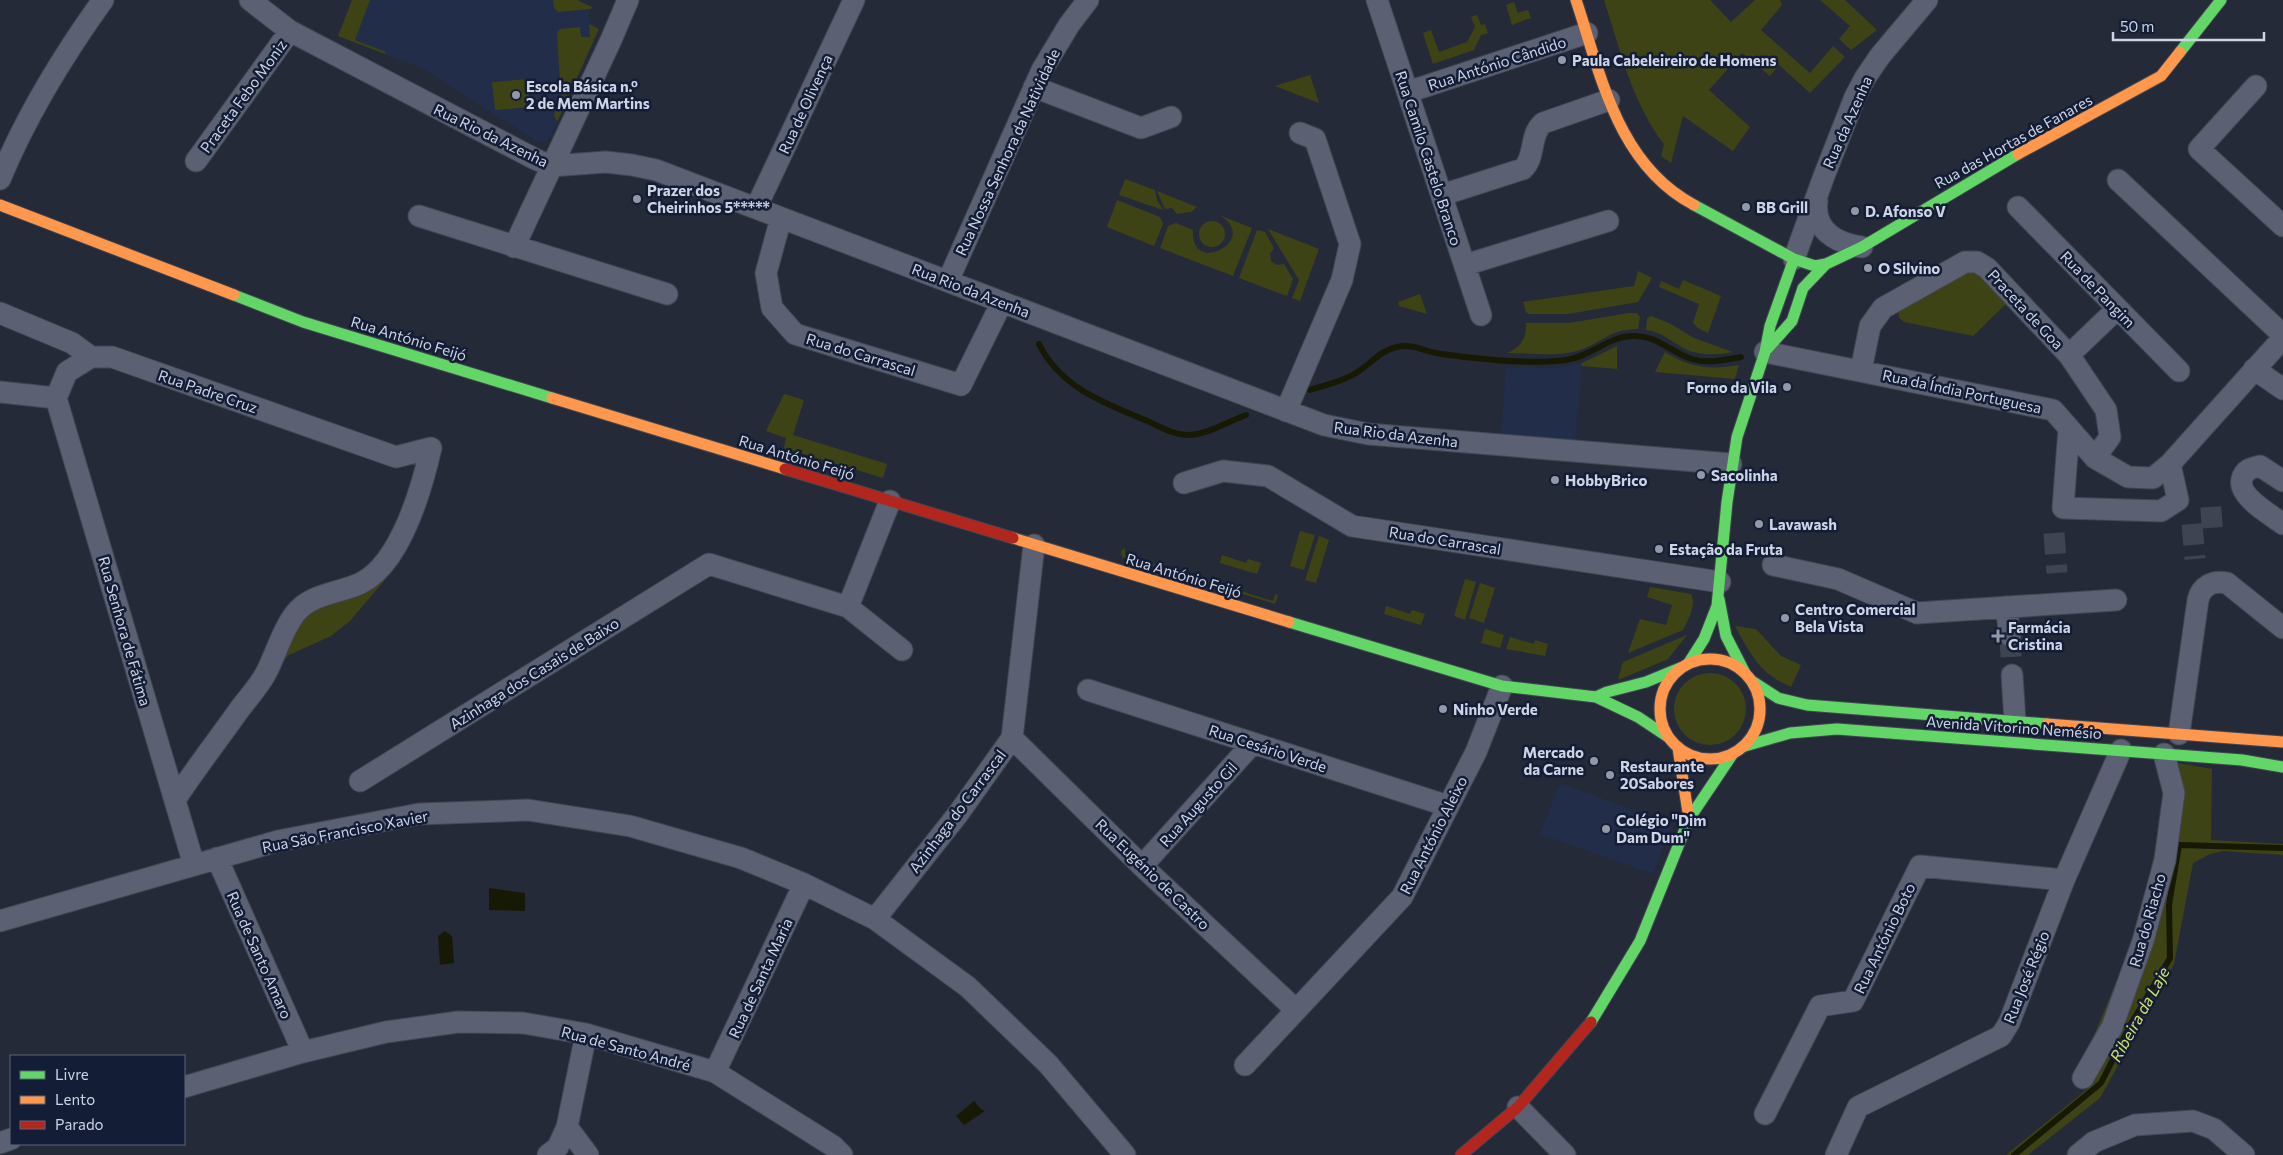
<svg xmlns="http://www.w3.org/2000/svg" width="2283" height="1155" font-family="Commissioner,sans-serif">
	<rect width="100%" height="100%" fill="#252a38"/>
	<path fill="#222d49" d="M352,0H577L592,7L589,13V24L599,29L551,136L547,140L538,142L422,68L338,36Z
		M1582,363L1575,442L1501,436L1506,367L1558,368Z
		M1560,783L1672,824L1653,874L1540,834Z"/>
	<path fill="#3e4315" d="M352,0H370L355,40L386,52L385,54L338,36Z
		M553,0H577L592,7L591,9L558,12L554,8Z
		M1604,0H1710L1731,22L1755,0H1780L1782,5L1761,30L1810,73L1833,46L1845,57L1810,93L1779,65L1770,76L1742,53L1709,90L1750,127L1733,151L1683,116L1671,163L1661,156L1664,144C1632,103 1620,49 1604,0Z
		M1820,0H1845L1877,30L1851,50L1839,39L1850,26Z
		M1514,2L1518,13L1528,10L1531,18L1512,25L1506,5Z
		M1477,15L1481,25L1485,24L1488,33L1481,35L1474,50L1433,64L1423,33L1431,30L1439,52L1467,42L1475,27L1471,17Z
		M589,24L599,29L557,122L554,115L561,98L557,32L560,29L580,27L581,37H590Z
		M1310,75L1319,103L1275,86Z
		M528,79L530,107L495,110L492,82Z
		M1125,179L1155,190L1157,200L1163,210L1119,195Z
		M1157,191L1197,207L1191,212L1177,214L1172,208L1165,209Z
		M1117,200L1160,217L1163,224L1154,246L1107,227Z
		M1219,215L1252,228L1233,276L1160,248L1168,226L1176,223L1193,230C1190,278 1262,239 1219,215Z
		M1199 234a13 13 0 1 1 26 0a13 13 0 1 1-26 0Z
		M1268,229L1319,249L1300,301L1292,298L1299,280Z
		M1257,230L1265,232L1274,248L1270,254L1271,261L1277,265L1284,264L1293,279L1287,296L1239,278Z
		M1975,269L2009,301L1973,336L1904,322L1899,318L1898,309L1962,271Z
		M1638,271L1652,278L1638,302L1568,314H1529L1526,312L1523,302L1634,286Z
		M1683,280L1721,296L1708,333L1698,328L1693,323L1699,304L1659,287L1661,281L1679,289Z
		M1420,294L1427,314L1399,306L1398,302Z
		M1629,313H1637L1640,317L1638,329C1607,329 1602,344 1577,351C1555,357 1530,353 1507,353C1521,347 1527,338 1526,323H1569Z
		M1651,316L1669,323L1694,338L1733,352C1716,355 1701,356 1685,349C1672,342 1662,332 1646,330L1647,318Z
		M1617,346V369L1581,366L1582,363Z
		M1665,352C1689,368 1711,370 1739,365L1735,379L1655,372Z
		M784,394L804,400L793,435L887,464L883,478L784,448L786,438L766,431Z
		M1300,531L1315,535L1304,570L1290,566Z
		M412,534L384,581L350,621L331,636L289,655L281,663L276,626L287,606L298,595L313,589L350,583Z
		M1319,536L1329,540L1316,583L1305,580Z
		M1125,548V555L1273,601L1275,594L1278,595L1275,604L1122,557L1121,551Z
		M1222,555L1246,563L1248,559L1261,563L1257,574L1220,563Z
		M1465,579L1476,582L1465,620L1454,616Z
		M1480,583L1495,588L1484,623L1469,618Z
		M1650,587L1691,594C1697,605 1688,620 1683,630L1628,653L1640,619L1666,625L1672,605L1647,597Z
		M1386,606L1410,614L1412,610L1425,614L1421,625L1384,614Z
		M1735,626L1756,629L1781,656L1801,665L1791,687C1759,673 1751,655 1735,626Z
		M1485,629L1504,635L1500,648L1481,643Z
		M1687,635L1668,659L1618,680L1623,662Z
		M1510,637L1534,644L1535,640L1548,644L1545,656L1506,649Z
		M1674 709a36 36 0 1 1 72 0a36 36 0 1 1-72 0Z
		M2172,762L2212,769L2211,840L2283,844V855L2223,851L2210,854L2193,863L2174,964L2100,1098L2028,1155H2006L2091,1086L2099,1072L2082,1064L2140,925Z"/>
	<path fill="#161a05" d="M489,888L525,893V911L489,910Z
		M445,931L452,936L454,963L440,965L438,936Z
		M974,1101L981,1109L985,1111L964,1125L956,1116Z"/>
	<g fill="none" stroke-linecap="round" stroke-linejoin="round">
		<path stroke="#161a05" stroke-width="6" d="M1039,344C1060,387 1104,403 1145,420C1159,426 1173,435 1188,435C1207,435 1229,421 1246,415
			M1310,390C1325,385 1342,382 1356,373C1370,365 1380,350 1397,347C1412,343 1426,352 1441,354C1478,359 1530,365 1566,360C1591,357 1608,336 1633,336C1657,335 1670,352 1692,359C1708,364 1724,360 1741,357
			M2014,1155L2101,1083L2131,1024L2170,958L2169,905L2179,845L2283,848"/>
		<path stroke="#3e4452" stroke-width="21" stroke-dasharray="21 11" stroke-linecap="butt" d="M2201,518L2231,516
			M2192,524L2195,559
			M2054,533L2057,573
			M2010,636L2012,675"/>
		<g stroke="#424652" stroke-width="23">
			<path id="street" d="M250,0L290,31L535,159L551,166L606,162L632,165L656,170L1324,425L1368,434L1731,464
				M1377,0L1481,315
				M2256,86L2199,149L2283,226
				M1034,87L1141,128L1171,117
				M1408,92L1587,33
				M196,161L290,31
				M0,179C27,114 62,57 103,0
				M2118,180L2283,335
				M1442,195L1523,169C1536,157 1529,135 1543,123L1609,100
				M1817,201C1813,230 1836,243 1862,247
				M2018,207L2179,371
				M756,208L854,0
				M419,216L667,294
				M781,218L766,273L772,308L795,334L961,385L1002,302
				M514,247L611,40L628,0
				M1794,259L1824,176L1855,97L1865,78L1880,56L1927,0
				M1465,265L1608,221
				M948,281L1042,70L1069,25L1088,0
				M0,313L72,343L91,357
				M1765,352L2053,410L2095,458L2128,477L2153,478L2170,464L2283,338
				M2069,355L2117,309
				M2254,369L2283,389
				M1861,370L1870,326L1883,308L1965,262H1977L1987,268L2069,355L2106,410L2110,437L2095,458
				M0,392L56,398L67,372L91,357H112L396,457L431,448C422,487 401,563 361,583C338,594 310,593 294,615C281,633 276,654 266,673C259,686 248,698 239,710C218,740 195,769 175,800
				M56,398L194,865
				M1286,411L1342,280L1350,244L1315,139L1300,133
				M2069,428L2063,508L2161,511L2178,500L2170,464
				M2283,481L2260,466C2251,468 2244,470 2242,479C2237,496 2271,515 2283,524
				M1184,483L1223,471L1268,476L1352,526L1720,582
				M1773,565L1838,579L1917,613L2116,600
				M848,607L902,650
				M2006,607L2010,636
				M2012,675L2015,721
				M1088,690L1448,806
				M2179,734L2198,600C2201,586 2213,580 2227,583L2283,628
				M1012,738L1142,866L1295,1009
				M360,781L709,564L848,607L890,501
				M217,858L303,1052
				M1142,866L1253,743
				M875,919L958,814L1012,738L1034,545
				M0,921L278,841L419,814L528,810L630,826L741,858L804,884L875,919L968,987L1048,1064L1125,1155
				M1245,1065L1402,897L1476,752L1502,686
				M715,1072L804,884
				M2083,1078L2112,1027L2143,941L2165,860L2174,793L2164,754
				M184,1087L303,1052L386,1032L458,1022L523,1023L586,1034L715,1072L833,1146L842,1155
				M1518,1107L1565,1155
				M1765,1114L1820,1006L1853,1001L1920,866L2064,880
				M567,1127L588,1155
				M0,1143L11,1139
				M548,1155L558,1147L567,1127L586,1034
				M1836,1155L1858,1107L2001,1036L2009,1023L2064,880L2121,750
				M2078,1155L2094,1142L2135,1125L2193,1121L2214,1129L2244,1155"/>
		</g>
		<g stroke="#424652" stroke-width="13">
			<path id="fast" d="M2180,52L2221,0
				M1694,205L1794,259L1815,266L1826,264L1862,247L2018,154
				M234,295L303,322L552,398
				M1767,349L1792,321L1803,288L1826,264
				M1719,599L1726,636L1745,673
				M1289,622L1502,686L1596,697L1638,717L1668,737
				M1688,664L1704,639L1717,606L1727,502L1737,437L1765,352L1770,326L1794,259
				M1752,681L1778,698L1807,705L2047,724
				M1596,697L1607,692L1646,682L1680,668
				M1745,746L1790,733L1837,729L2242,760L2283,767
				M1591,1022L1640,941L1689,819L1732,755"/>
		</g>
		<g stroke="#424652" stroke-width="13">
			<path id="slow" d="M1576,0C1601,75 1617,164 1694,205
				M2018,154L2161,76L2180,52
				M0,205L234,295
				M552,398L785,469
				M1013,538L1289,622
				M1660 709a50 50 0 1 1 100 0a50 50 0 1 1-100 0Z
				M2047,724L2283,742
				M1678,748L1689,819"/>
		</g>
		<g stroke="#424652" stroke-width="13">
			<path id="jam" d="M785,469L1013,538
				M1461,1155L1518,1107L1591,1022"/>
		</g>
		<use href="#street" stroke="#5b6172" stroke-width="21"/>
		<use href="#fast" stroke="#63d668" stroke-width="11"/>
		<use href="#slow" stroke="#ff974d" stroke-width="11"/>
		<use href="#jam" stroke="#b3261e" stroke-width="11"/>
	</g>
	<g fill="#9298a8" stroke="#141d36" stroke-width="2">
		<circle cx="1562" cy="60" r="5"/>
		<circle cx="516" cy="95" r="5"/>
		<circle cx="637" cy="199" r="5"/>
		<circle cx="1746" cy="207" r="5"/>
		<circle cx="1855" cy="211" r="5"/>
		<circle cx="1868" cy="268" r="5"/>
		<circle cx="1787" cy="387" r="5"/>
		<circle cx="1701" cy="475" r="5"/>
		<circle cx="1555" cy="480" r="5"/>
		<circle cx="1759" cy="524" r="5"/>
		<circle cx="1659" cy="549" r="5"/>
		<circle cx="1785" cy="618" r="5"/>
		<path d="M1995.5 628.5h5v5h5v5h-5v5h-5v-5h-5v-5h5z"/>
		<circle cx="1443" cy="709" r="5"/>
		<circle cx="1594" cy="761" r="5"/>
		<circle cx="1610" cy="775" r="5"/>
		<circle cx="1606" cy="829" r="5"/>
	</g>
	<g text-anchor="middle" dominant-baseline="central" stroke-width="5" stroke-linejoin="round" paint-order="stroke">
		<g font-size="15" font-weight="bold" fill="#cdd4e5" stroke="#141d36" text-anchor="start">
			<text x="1572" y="60">Paula Cabeleireiro de Homens</text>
			<text x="526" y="86">Escola Básica n.º<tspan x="526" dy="17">2 de Mem Martins</tspan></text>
			<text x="647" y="190">Prazer dos<tspan x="647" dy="17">Cheirinhos 5*****</tspan></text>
			<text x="1756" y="207">BB Grill</text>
			<text x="1865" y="211">D. Afonso V</text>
			<text x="1878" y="268">O Silvino</text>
			<text x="1777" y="387" text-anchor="end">Forno da Vila</text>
			<text x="1711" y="475">Sacolinha</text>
			<text x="1565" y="480">HobbyBrico</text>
			<text x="1769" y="524">Lavawash</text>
			<text x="1669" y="549">Estação da Fruta</text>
			<text x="1795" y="609">Centro Comercial<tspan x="1795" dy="17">Bela Vista</tspan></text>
			<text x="2008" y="627">Farmácia<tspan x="2008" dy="17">Cristina</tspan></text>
			<text x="1453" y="709">Ninho Verde</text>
			<text x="1584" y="752" text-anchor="end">Mercado<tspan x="1584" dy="17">da Carne</tspan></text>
			<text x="1620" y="766">Restaurante<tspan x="1620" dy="17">20Sabores</tspan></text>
			<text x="1616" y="820">Colégio "Dim<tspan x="1616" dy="17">Dam Dum"</tspan></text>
		</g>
		<g font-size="15" fill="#cdd4e5" stroke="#141d36">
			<text transform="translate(1497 63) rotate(-18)">Rua António Cândido</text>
			<text transform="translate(243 96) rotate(-54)">Praceta Febo Moniz</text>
			<text transform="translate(805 104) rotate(-65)">Rua de Olivença</text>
			<text transform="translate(1847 122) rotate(-66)">Rua da Azenha</text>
			<text transform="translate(491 135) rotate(26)">Rua Rio da Azenha</text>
			<text transform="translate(2013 141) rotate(-29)">Rua das Hortas de Fanares</text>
			<text transform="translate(1007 152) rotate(-65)">Rua Nossa Senhora da Natividade</text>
			<text transform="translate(1429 158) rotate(72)">Rua Camilo Castelo Branco</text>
			<text transform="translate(2098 289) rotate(46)">Rua de Pangim</text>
			<text transform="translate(971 290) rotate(21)">Rua Rio da Azenha</text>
			<text transform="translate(2026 309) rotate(47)">Praceta de Goa</text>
			<text transform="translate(409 338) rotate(17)">Rua António Feijó</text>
			<text transform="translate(861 354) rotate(17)">Rua do Carrascal</text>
			<text transform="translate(208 391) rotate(19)">Rua Padre Cruz</text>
			<text transform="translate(1962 391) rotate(12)">Rua da Índia Portuguesa</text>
			<text transform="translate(1396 434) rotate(7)">Rua Rio da Azenha</text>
			<text transform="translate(797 457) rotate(17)">Rua António Feijó</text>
			<text transform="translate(1445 540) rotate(9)">Rua do Carrascal</text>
			<text transform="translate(1184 575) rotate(17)">Rua António Feijó</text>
			<text transform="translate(125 631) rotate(74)">Rua Senhora de Fátima</text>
			<text transform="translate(534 673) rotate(-32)">Azinhaga dos Casais de Baixo</text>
			<text transform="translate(2014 727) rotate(4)">Avenida Vitorino Nemésio</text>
			<text transform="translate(1268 748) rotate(18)">Rua Cesário Verde</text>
			<text transform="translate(1198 804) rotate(-48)">Rua Augusto Gil</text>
			<text transform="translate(957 811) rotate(-53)">Azinhaga do Carrascal</text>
			<text transform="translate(345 831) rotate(-11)">Rua São Francisco Xavier</text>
			<text transform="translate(1433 835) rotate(-63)">Rua António Aleixo</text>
			<text transform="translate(1153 874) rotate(44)">Rua Eugénio de Castro</text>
			<text transform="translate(2147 920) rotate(-74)">Rua do Riacho</text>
			<text transform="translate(1884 938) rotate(-64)">Rua António Boto</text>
			<text transform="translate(260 955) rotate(66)">Rua de Santo Amaro</text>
			<text transform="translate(2026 977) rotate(-68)">Rua José Régio</text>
			<text transform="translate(760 978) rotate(-65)">Rua de Santa Maria</text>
			<text transform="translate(626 1048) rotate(15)">Rua de Santo André</text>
		</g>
		<g font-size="16" font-style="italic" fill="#d4e166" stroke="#141d36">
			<text transform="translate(2139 1014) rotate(-61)">Ribeira da Laje</text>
		</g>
	</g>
	<rect x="10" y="1055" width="175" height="90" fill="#141d36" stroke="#5e667c"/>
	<rect x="20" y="1071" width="25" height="8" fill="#63d668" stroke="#5e667c"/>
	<text x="55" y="1080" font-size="15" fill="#cdd4e5">Livre</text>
	<rect x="20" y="1096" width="25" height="8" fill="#ff974d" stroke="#5e667c"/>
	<text x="55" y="1105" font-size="15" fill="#cdd4e5">Lento</text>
	<rect x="20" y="1121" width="25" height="8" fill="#b3261e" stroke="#5e667c"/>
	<text x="55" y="1130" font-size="15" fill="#cdd4e5">Parado</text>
	<path d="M2113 32v8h151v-8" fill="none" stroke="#cdd4e5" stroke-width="2.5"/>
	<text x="2120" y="32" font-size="15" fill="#cdd4e5" stroke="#141d36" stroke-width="4" paint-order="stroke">50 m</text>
</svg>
